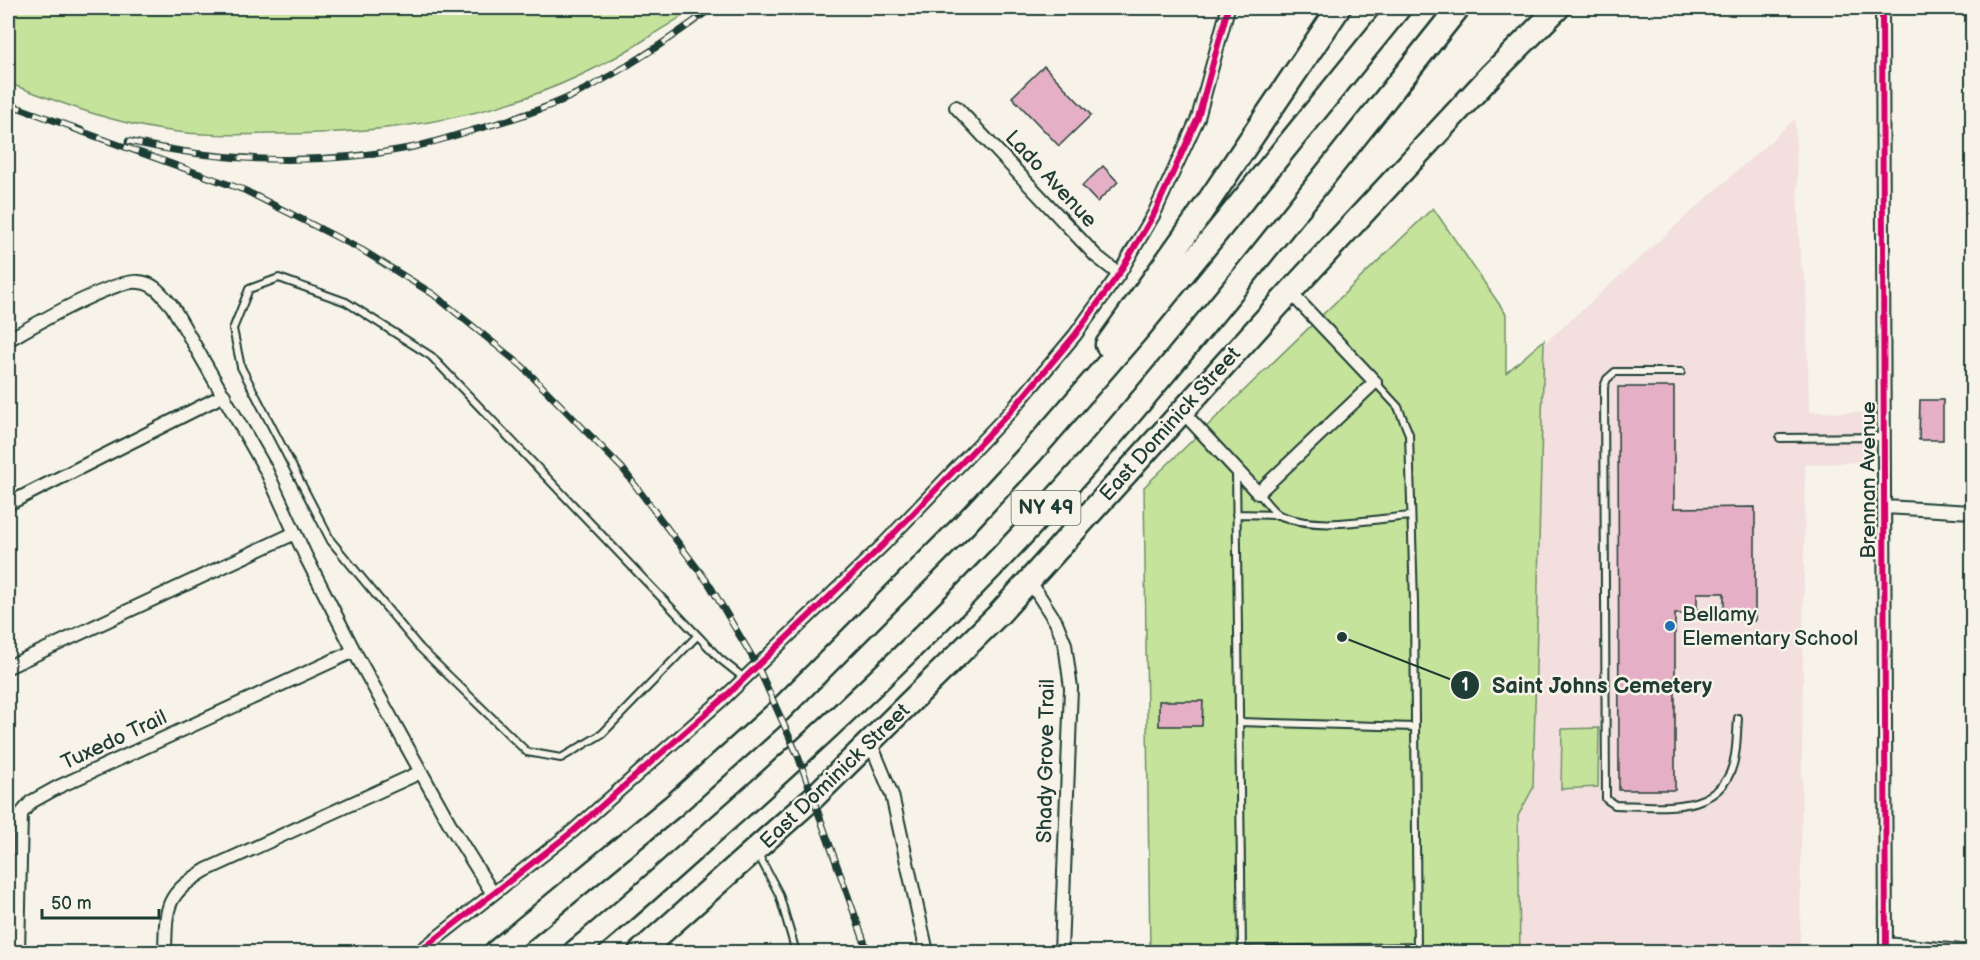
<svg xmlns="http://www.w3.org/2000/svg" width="1980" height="960" font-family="'Balsamiq Sans',sans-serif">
	<rect width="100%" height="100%" fill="#f7f3e8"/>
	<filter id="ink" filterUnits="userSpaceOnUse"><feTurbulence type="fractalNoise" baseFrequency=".0167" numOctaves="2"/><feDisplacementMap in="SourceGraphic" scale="12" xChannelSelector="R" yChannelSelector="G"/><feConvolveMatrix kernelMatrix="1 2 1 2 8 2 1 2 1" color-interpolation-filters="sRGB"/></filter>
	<g filter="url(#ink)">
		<path fill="#f2dfde" d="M1795,119L1800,261L1806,284L1809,412L1873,413L1872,461L1805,465L1800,952H1520L1518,816L1533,788L1544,344Z"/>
		<path fill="#c5e39b" stroke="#729068" stroke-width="1.5" d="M8,8H693C681,18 666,26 652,35C535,113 410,134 272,134C236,135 199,136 163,130C109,122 58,102 8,83Z
			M1433,208L1506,314V373L1544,340L1533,788L1518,816L1520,952H1150L1144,487Z
			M1599,728L1598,787L1561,789L1562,729Z"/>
		<path fill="#e5afc6" stroke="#1f3d34" stroke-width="1.5" d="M1044,66L1091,115L1059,146L1012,97Z
			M1103,166L1118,182L1097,202L1082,186Z
			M1618,387H1674V508L1755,507V621H1724V593H1697V614H1675V790H1619Z
			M1920,400H1943V440H1919Z
			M1159,701H1203L1202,726H1159Z"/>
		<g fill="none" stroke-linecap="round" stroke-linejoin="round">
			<g stroke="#1f3d34" stroke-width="10">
				<path id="lane" d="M1681,372H1615L1607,379L1604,387L1606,799L1615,805C1660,806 1726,817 1735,755C1737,743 1737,730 1738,718
					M1375,382L1398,407L1409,434L1414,603L1417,952
					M1780,438L1885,437
					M1236,470L1242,952
					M1258,493C1265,500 1273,513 1281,516C1320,531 1371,519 1411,516
					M1236,514L1279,515
					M697,636L602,734L561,758L527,752L419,647L331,541L241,367L233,329L249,289L279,278L346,302L431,356L720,659L744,678
					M1239,722L1415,727
					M758,854L779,894L796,952
					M1242,950L1417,947"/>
			</g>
			<g stroke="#1f3d34" stroke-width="16">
				<path id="street" d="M1882,8L1886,952
					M956,107L1096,256L1119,274
					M8,340C32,326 114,279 139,282C155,283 162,295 172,306L266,470L306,557L354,651L452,828L493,894
					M1182,411L1258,493L1375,382L1290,292
					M8,504L224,395
					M1885,507L1972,512
					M1029,580L1056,622L1065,644L1071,688L1061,952
					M8,667L295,533
					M871,744L892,795L927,952
					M1886,944L1972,952
					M18,952L21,814L31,802L58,787L354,651
					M165,952C166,906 165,895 206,870L421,772
					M419,952L573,831L725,697L883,545L1012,410L1075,335L1119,274L1154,214L1198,118L1228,8"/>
			</g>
			<g stroke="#1f3d34" stroke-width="27">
				<path id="highway" d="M1107,345L1196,220L1339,8
					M496,952L673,806L779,711L964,525L1031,453L1140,327L1399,8
					M575,952C623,913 670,870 717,828C859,703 995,572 1118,428C1235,291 1346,148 1458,8
					M640,952L813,798L999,614L1290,292L1492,74L1558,8"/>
			</g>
			<use href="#lane" stroke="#f7f3e8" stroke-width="6"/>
			<use href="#street" stroke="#f7f3e8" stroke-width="12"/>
			<use href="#highway" stroke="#f7f3e8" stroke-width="22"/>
			<g stroke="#1f3d34" stroke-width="7">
				<path id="rail" d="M8,104L81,130
					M72,128L244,190L362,250L433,294L522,366L623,469L709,584L757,665L798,756L868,952
					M128,141C218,162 317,166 409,148C429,144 450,137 470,131C507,121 544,110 578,93C626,69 669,40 712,8"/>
			</g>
			<use href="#rail" stroke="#f7f3e8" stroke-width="4.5" stroke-dasharray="14" stroke-linecap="butt"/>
			<g stroke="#f7f3e8" stroke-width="10">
				<path id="cycleway" d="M1882,8L1886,952
					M419,952L573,831L725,697L883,545L1012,410L1075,335L1119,274L1154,214L1198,118L1228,8"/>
			</g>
			<use href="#cycleway" stroke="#d6006c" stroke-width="6"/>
		</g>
	</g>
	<circle fill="#1f6fb2" stroke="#f7f3e8" stroke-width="2" cx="1670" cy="626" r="6"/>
	<g text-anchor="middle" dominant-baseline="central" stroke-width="5" stroke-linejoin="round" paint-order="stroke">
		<rect fill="#f7f3e8" stroke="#60746a" stroke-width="1.5" x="1011.5" y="491" width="69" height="34" rx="4.5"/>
		<g font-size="20" font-weight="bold" fill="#1f3d34">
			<text x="1046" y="508">NY 49</text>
		</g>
		<g font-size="21" fill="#1f3d34" stroke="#f7f3e8">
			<text transform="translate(1051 179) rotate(47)">Lado Avenue</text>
			<text transform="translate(1170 424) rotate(-48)">East Dominick Street</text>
			<text transform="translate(1868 480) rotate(-90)">Brennan Avenue</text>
			<text transform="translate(114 740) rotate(-25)">Tuxedo Trail</text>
			<text transform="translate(1046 761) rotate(-89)">Shady Grove Trail</text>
			<text transform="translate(835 776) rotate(-44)">East Dominick Street</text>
		</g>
		<g font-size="21" fill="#1f3d34" stroke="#f7f3e8" text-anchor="start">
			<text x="1682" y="614">Bellamy<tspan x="1682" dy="24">Elementary School</tspan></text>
		</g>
	</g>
	<path fill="none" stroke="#1f3d34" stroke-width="2" d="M1342 637L1465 685"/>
	<g fill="#1f3d34" stroke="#f7f3e8" stroke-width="2">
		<circle cx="1342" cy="637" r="6"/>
		<circle cx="1465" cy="685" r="15"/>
	</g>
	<g font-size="18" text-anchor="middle" font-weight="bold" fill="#fff">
		<text x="1465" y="691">1</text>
	</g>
	<g font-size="22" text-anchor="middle" font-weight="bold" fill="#1f3d34" stroke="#f7f3e8" stroke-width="5" stroke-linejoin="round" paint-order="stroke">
		<text x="1602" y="693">Saint Johns Cemetery</text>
	</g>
	<rect width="1980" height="960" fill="none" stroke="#f7f3e8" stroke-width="30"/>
	<rect x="15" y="15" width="1950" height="930" fill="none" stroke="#1f3d34" stroke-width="2" filter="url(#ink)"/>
	<path d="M42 909v9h117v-9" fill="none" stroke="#1f3d34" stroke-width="3"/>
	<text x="51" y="909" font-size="18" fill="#1f3d34" stroke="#f7f3e8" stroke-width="4.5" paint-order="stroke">50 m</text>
</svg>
